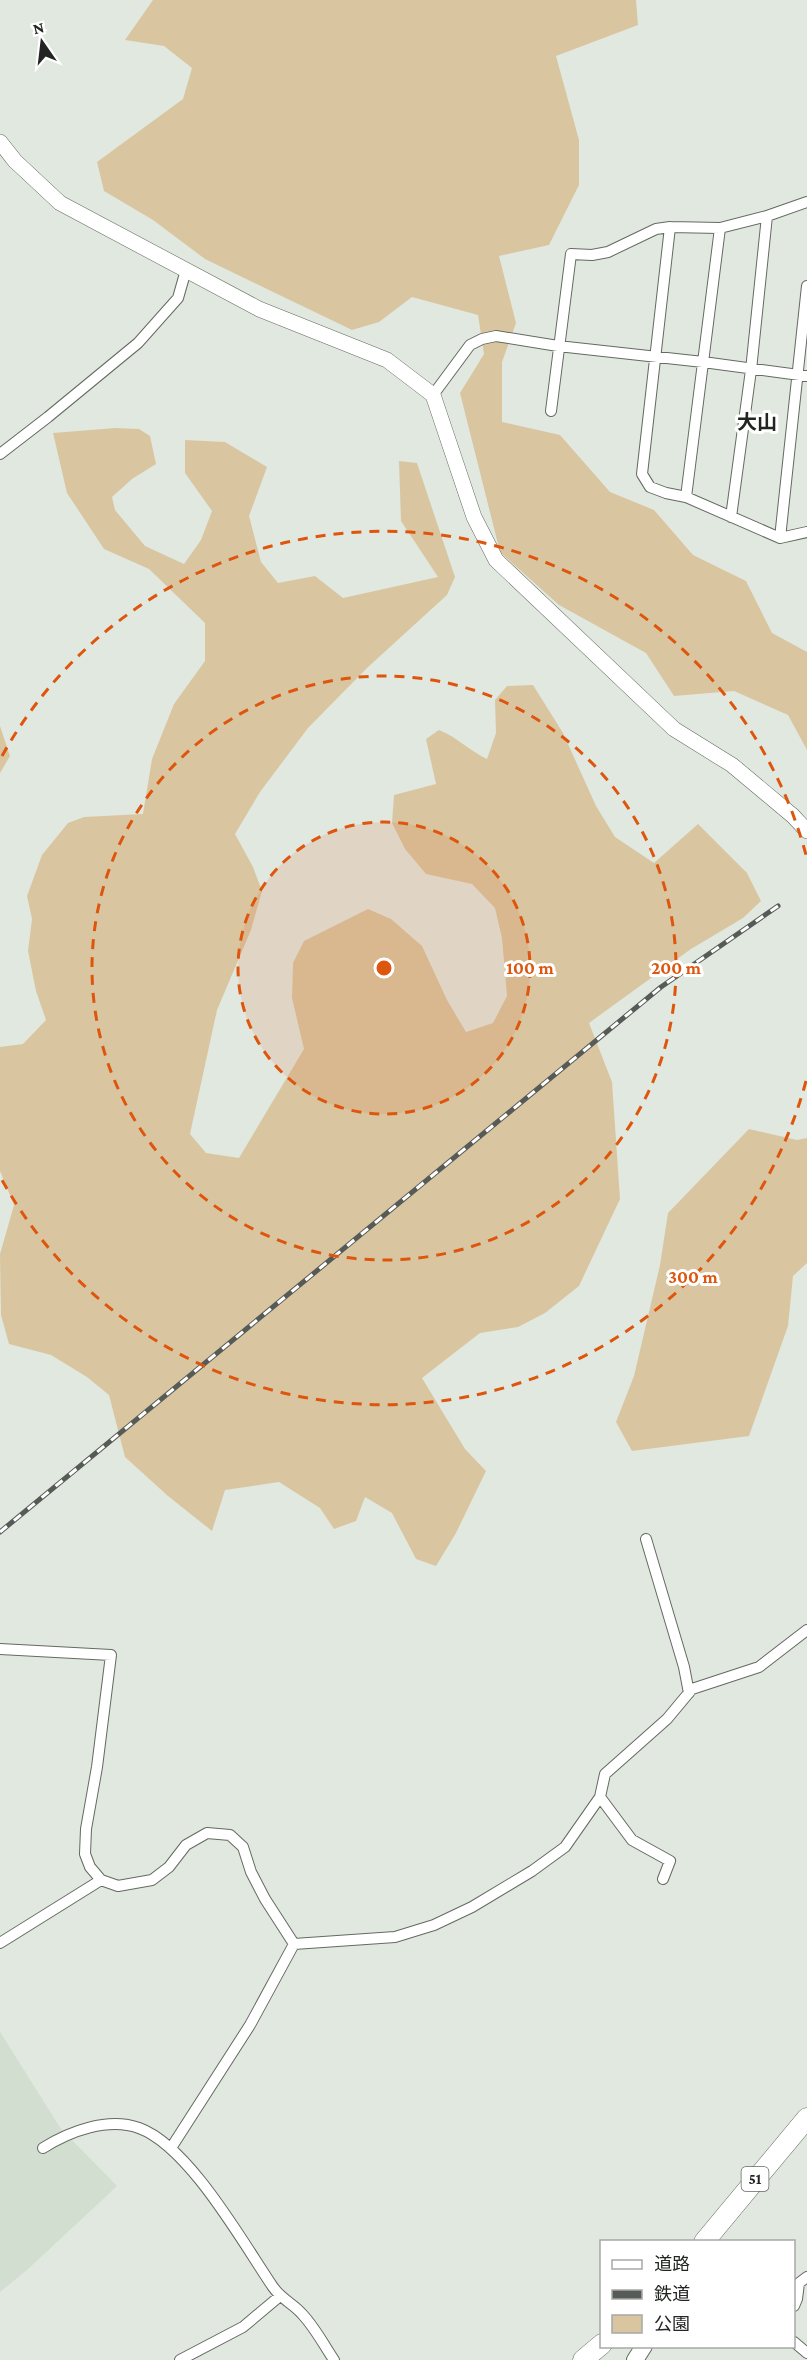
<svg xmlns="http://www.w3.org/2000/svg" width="807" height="2360" font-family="'Crimson Pro','Noto Sans JP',serif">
	<rect width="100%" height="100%" fill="#e1e8df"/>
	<path fill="#d2decf" d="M0,2032L61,2129L117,2186L28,2269L0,2292Z"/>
	<path fill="#d9c6a1" d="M153,0H636L638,25L556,56L579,140V185L549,245L499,256L516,323L502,362V422L560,435L610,492L654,510L693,555L746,581L772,633L807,652V750L788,715L734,691L674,696L646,653L559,605L500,552L460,393L484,354L478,315L412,297L379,322L352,330L205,259L153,220L104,191L97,162L183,99L192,68L164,46L125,40Z
		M115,428L139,429L150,436L156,464L132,479L112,497L115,510L145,546L184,564L201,540L212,511L185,473V440L225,442L267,467L249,516L261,562L278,583L315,576L343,598L438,577L401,521L399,461L417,463L455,577L447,595L367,668L308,728L260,792L235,834L253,867L262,891L251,930L217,1010L190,1134L206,1153L239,1158L304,1049L292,998L293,963L304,941L368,909L391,919L422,946L447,1000L466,1032L493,1023L507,996L502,938L495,908L472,884L426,874L405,849L392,823L394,795L436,784L426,739L439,730C457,737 470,751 487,759L496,733L495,700L507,686L533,685L563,733L596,806L615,837L654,863L698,824L747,873L761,901L743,918L691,949L589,1023L612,1082L620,1199L579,1286L545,1313L518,1327L480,1333L422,1378L465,1449L486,1471L456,1533L436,1566L416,1559L392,1513L365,1497L356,1521L334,1529L320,1508L279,1482L225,1490L212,1531L168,1496L125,1457L109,1395L87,1377L51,1355L9,1344L1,1315L0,1254L14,1205L0,1171V1047L23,1044L46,1020L36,991L28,951L32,919L27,896L42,855L68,823L84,817L143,814L152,759L174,704L205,661V623L149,569L104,549L67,493L53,433Z
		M0,726L10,756L0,773Z
		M749,1129L797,1140L807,1138V1263L793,1276L788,1326L749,1436L632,1451L616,1422L634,1376L660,1265L668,1213Z"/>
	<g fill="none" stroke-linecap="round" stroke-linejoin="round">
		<g stroke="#646a62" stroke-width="12">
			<path id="street" d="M670,227L642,474L650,487L666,493L686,497L780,538L807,532
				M433,395L470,345L482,339L496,336L558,346L703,362L807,376
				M551,411L571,254L592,255L608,252L656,229L670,227L720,228L767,216L807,202
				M0,454L48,417L138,343L178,298L186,270
				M686,497L720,228
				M731,517L751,370L767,216
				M780,538L807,286
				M646,1539L684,1667L689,1693
				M0,1649L111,1655L97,1767L86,1829L85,1854L90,1867L101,1880L118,1886L152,1880L169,1867L186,1845L207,1833L230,1835L243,1847L251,1872L265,1899L294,1944
				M600,1797L632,1840L670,1861L663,1879
				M0,1943L101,1880
				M43,2148C70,2131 108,2117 139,2128C189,2146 243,2243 273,2287C281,2299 294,2304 303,2315C315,2328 324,2345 334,2360
				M171,2148L250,2025L294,1944L395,1937L434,1925L472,1907L532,1871L565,1847L600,1797L605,1774L667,1719L692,1689L759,1667L807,1630
				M794,2306L797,2299L799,2283L807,2277
				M794,2342L807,2353
				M180,2360L243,2327L280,2296"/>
		</g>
		<g stroke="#646a62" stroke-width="16">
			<path id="secondary" d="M0,142L15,161L60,203L259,309L387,360L433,395L474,517L496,560L674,729L732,765L793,816L807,831"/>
		</g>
		<g stroke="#646a62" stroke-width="18">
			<path id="primary" d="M635,2360L644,2346"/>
		</g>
		<g stroke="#646a62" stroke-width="21">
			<path id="highway" d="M704,2242L807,2118
				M583,2360L602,2344"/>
		</g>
		<use href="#street" stroke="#fff" stroke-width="10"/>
		<use href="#secondary" stroke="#fff" stroke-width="15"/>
		<use href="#primary" stroke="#fff" stroke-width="16"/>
		<use href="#highway" stroke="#fff" stroke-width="20"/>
		<g stroke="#575b57" stroke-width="5">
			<path id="rail" d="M0,1532L661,987L778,906"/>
		</g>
		<use href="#rail" stroke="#fff" stroke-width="3" stroke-dasharray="9" stroke-linecap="butt"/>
	</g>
	<circle cx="384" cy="968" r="146" fill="#de560d" fill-opacity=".12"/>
	<g fill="none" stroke="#de560d" stroke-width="3" stroke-dasharray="10 8">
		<circle cx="384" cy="968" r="146"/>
		<circle cx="384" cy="968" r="292"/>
		<path d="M806 1081A437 437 0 0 1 2 1180M2 756A437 437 0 0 1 806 855"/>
	</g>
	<g text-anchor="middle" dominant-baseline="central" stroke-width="6" stroke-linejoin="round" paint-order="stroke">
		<rect fill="#fff" stroke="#646664" stroke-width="1.5" x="741.5" y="2167" width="27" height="24" rx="4.5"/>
		<g font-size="15" font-weight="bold" fill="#222522">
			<text x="755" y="2179">51</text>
		</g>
		<g font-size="20" font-weight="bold" fill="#222522" stroke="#fff">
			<text x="757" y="422">大山</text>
		</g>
	</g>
	<circle cx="384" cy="968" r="9" fill="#de560d" stroke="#fff" stroke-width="3"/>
	<g font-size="18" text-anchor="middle" font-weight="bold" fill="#de560d" stroke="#fff" stroke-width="6" stroke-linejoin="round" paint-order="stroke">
		<text x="530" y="974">100 m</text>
		<text x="676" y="974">200 m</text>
		<text x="693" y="1283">300 m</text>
	</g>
	<rect x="600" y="2240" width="195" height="108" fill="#ffffff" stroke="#a7a8a7" stroke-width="1.5"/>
	<rect x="612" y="2260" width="30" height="9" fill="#ffffff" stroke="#a7a8a7" stroke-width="1.5"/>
	<text x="654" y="2270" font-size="18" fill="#222522">道路</text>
	<rect x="612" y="2290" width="30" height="9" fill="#575b57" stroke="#a7a8a7" stroke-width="1.5"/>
	<text x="654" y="2300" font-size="18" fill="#222522">鉄道</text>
	<rect x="612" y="2315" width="30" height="18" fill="#d9c6a1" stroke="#a7a8a7" stroke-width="1.5"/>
	<text x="654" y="2330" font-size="18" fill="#222522">公園</text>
	<g transform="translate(42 42) rotate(346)" stroke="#ffffff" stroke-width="4.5" paint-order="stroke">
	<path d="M0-4.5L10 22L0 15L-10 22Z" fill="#222522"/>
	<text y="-9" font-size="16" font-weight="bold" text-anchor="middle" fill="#222522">N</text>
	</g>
</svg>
